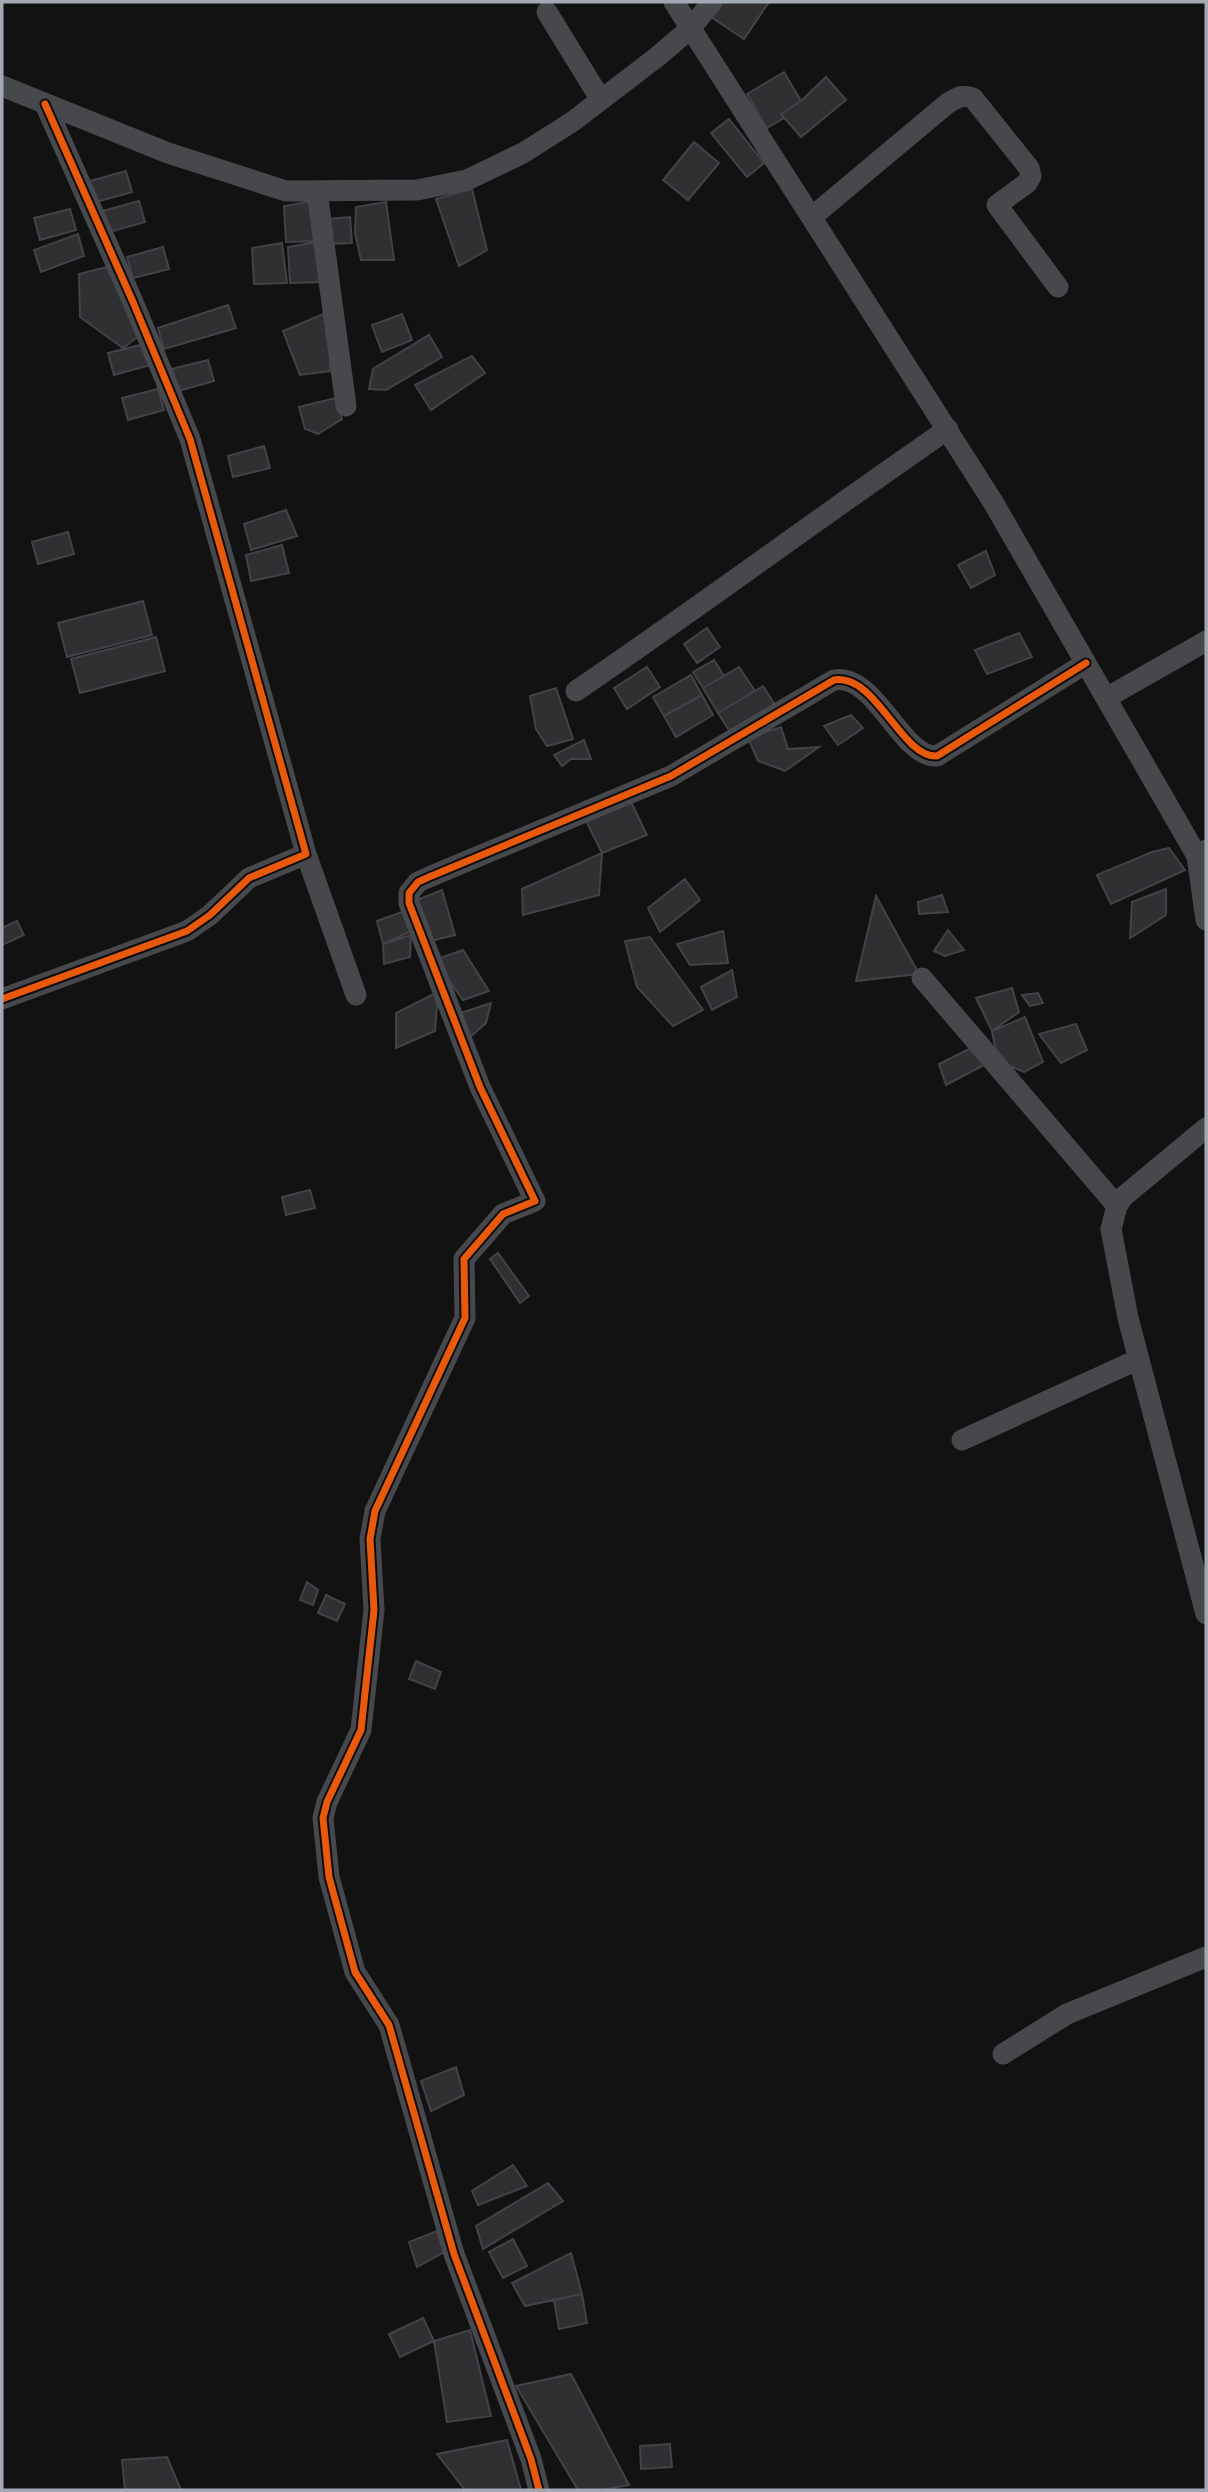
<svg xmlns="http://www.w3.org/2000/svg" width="1208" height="2492" font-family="'Space Grotesk',sans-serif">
	<rect width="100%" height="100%" fill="#121213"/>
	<path fill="#303032" stroke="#424346" stroke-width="2" d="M722,2H769L744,39L711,17Z
		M784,72L801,101L781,114L784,118L767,128L747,94Z
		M826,77L846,100L801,137L781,114L801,101Z
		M729,119L764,163L747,177L711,133Z
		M694,142L719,163L688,200L663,180Z
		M126,171L132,192L96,202L90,181Z
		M472,189L487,250L459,266L436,199Z
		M139,201L145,222L109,232L103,211Z
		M314,201L319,241L286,242L284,206Z
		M386,202L394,260H361L355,233L356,207Z
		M70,209L76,230L40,240L34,218Z
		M350,217L352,243L329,244L327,219Z
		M78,234L84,256L41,272L34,250Z
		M317,242L322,282L290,283L288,247Z
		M282,243L287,283L254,284L252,248Z
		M163,247L169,269L133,278L127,257Z
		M115,265L139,336L123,348L80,317L79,274Z
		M228,305L236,328L164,349L158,328Z
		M323,314L331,337L330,371L300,375L283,331Z
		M402,314L412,340L382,352L372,325Z
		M429,335L442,357L386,390L369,389L373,369Z
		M144,344L150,365L114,375L108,353Z
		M472,356L485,373L431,410L415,385Z
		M208,360L214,381L178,391L172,369Z
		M158,389L164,410L128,420L122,398Z
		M336,398L342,419L318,434L305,429L299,407Z
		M264,446L270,468L233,477L228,456Z
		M286,510L297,536L251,550L244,524Z
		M68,532L74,554L38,564L32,542Z
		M282,545L289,573L251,581L246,555Z
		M986,551L995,575L971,588L958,565Z
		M143,601L152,635L67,657L58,623Z
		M707,628L720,647L697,663L684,644Z
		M1019,633L1032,657L987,674L975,650Z
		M156,637L165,671L80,693L71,659Z
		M714,660L724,676L703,688L693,672Z
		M647,667L660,687L627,709L614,688Z
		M739,667L755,691L718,713L703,688Z
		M691,675L702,695L664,716L653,697Z
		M763,686L777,708L732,735L718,713Z
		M556,688L573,739L547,746L536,729L530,696Z
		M702,695L713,715L676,737L664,716Z
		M851,715L863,728L838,745L824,726Z
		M781,727L788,749L819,747L785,771L758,761L748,738Z
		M584,740L591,759H571L562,766L554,755Z
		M629,798L647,835L602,853L585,819Z
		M1169,848L1185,870L1111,904L1097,875L1152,852Z
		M602,853L599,895L523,915L522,889Z
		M685,879L700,900L660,932L648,908Z
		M1166,889V915L1130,938L1132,902Z
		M442,890L455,935L431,941L414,901Z
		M942,895L948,912L919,914L918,902Z
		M876,896L919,974L856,981Z
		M405,911L414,930L383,944L377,921Z
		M17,921L24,935L2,945V928Z
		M948,930L964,950L945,956L934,951Z
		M723,931L728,963L690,965L677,944Z
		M411,935L410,957L384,964L383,944Z
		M650,937L703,1010L673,1026L637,987L625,941Z
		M463,950L489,991L463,1000L434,960Z
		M732,970L737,997L712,1010L701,987Z
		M1012,988L1019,1012L992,1031L976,998Z
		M438,992L435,1031L396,1048V1013Z
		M1038,993L1043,1003L1030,1006L1022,995Z
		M491,1003L486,1023L469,1038L461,1013Z
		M1025,1017L1043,1062L1024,1072L998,1061L992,1031Z
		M1076,1024L1087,1050L1061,1063L1039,1034Z
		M973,1047L984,1065L946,1085L939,1064Z
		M310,1190L315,1208L286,1215L282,1197Z
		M498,1253L529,1296L520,1303L490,1259Z
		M307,1582L318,1590L313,1605L300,1600Z
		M326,1595L345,1604L337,1621L318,1613Z
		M416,1661L441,1672L435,1689L409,1679Z
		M456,2067L464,2095L431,2111L421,2081Z
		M513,2165L527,2186L478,2205L472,2191Z
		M548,2183L563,2201L483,2249L476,2226Z
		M437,2231L444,2252L417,2267L409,2242Z
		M513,2239L527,2266L503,2278L489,2252Z
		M571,2253L582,2294L525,2306L512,2283Z
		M582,2294L587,2323L559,2329L554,2300Z
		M423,2318L434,2341L400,2357L389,2334Z
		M470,2330L491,2416L447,2422L434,2341Z
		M571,2374L629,2485L601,2490H578L516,2386Z
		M507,2440L521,2490H465L437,2454Z
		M670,2444L672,2467L641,2469L640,2446Z
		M167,2457L181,2490H125L122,2460Z"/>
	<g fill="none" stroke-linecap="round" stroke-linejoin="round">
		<path stroke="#47484b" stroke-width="21" d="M674,2L993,502L1197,856
			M547,12L601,100
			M2,86L168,153L286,191L417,190L467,180L523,153L572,122L657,57L691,28L712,2
			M317,192L346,406
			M813,216L948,103C957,98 962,94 973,98L1029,168L1031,176L1027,183L997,205L1058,287
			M576,691C702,605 823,515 948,429
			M1106,698L1206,641
			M1206,850L1197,856L1206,920
			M306,854L356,995
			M922,978L1117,1206
			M2,999L187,931L210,915L249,878L306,854L190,439L133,302L45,104
			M1206,1128L1123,1197L1117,1206L1111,1229L1128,1318L1206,1614
			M962,1440L1139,1359
			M1003,2054L1067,2014L1206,1957
			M539,2490L531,2459L454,2254L389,2025L355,1972L329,1877L323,1818L327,1802L361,1730L374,1610L370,1539L375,1511L465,1318L464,1259L503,1214L535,1201L480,1087L409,903V893L418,882L429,877L671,776L834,680C876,673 901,758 937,756L1086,663"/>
		<g stroke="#0d0d0e" stroke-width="11">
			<path id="cycleway" d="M2,999L187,931L210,915L249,878L306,854L190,439L133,302L45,104
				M539,2490L531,2459L454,2254L389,2025L355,1972L329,1877L323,1818L327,1802L361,1730L374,1610L370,1539L375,1511L465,1318L464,1259L503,1214L535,1201L480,1087L409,903V893L418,882L429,877L671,776L834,680C876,673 901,758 937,756L1086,663"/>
		</g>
		<use href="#cycleway" stroke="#e8590c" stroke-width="7"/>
	</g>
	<rect width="1208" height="2492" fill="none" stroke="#a3a8b4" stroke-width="7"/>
</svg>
